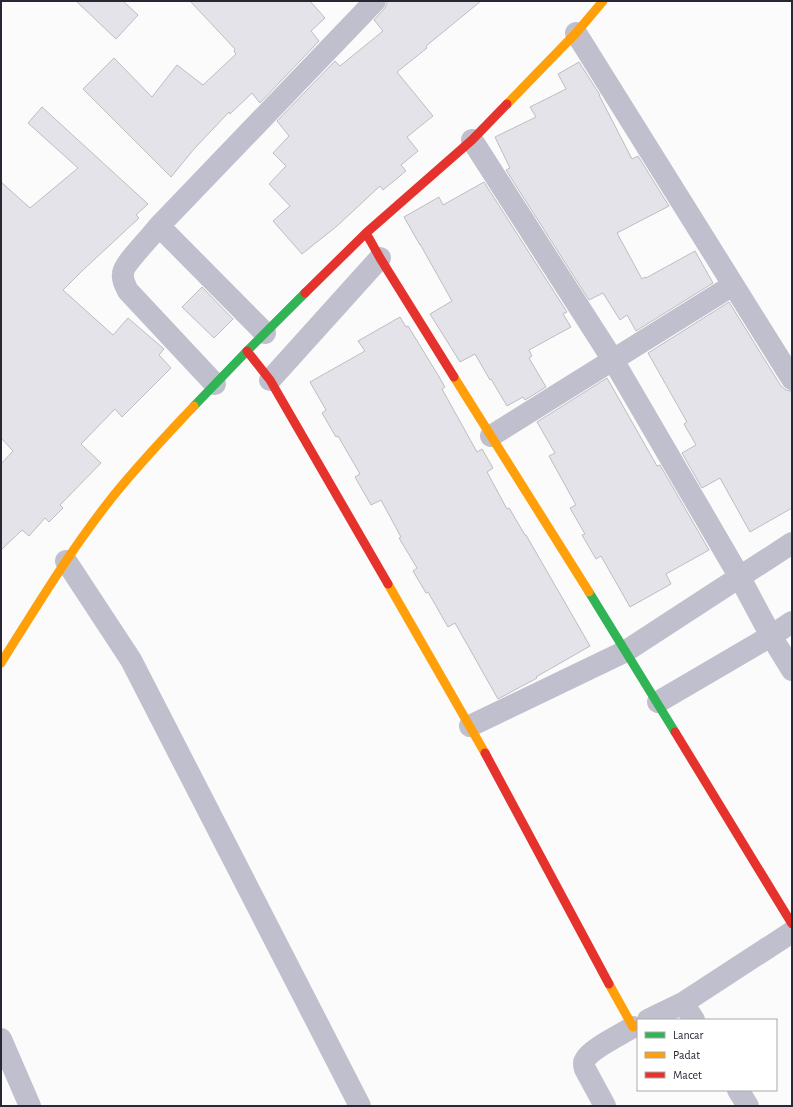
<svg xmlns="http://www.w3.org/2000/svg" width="793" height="1107" font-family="'Alegreya Sans',sans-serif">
	<rect width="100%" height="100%" fill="#fbfbfb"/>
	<path fill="#e3e3e9" stroke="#bdbdc2" d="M76,1H123L138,15L116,39Z
		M190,1H310L325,18L311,31L319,41L260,103L252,93L230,114L229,112L194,149L171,177L83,89L114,58L152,97L177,65L203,85L236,54L234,51L235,49Z
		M387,1H481L426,46L427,48L397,72L433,116L407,137L418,151L401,165L406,171L383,190L380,186L337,226L302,254L273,221L290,206L269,184L286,166L273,153L289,136L277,121L335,61L340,66L383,31L374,20L384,9L387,4Z
		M579,62L600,95H599L632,159L638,156L669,206L617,233L642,279L645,277L646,278L695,251L713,283L636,331L627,315L620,320L603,293L589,300L506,170L510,168L495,137L536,117L530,107L566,89L558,74Z
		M42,107L148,204L136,215L139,218L82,271L63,290L113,335L128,318L164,349L159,355L171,368L122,417L115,409L81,444L101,463L60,505L63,508L49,522L45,518L29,536L22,530L1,550V464L13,451L1,438V182L30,208L78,168L28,123Z
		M484,182L567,312L563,314L571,327L529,350L532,356L529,358L546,387L525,400L523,397L507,406L491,379L490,380L475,354L460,362L430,314L452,301L420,244V245L404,217L439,197L443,205Z
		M202,287L233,319L214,338L182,307Z
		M729,302L781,386L786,390L791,391L792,393V508L750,532L720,478L702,488L682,453L696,445L684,424L687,422L648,353Z
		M400,317L406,327L408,326L438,375L445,387L442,389L477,452L482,449L493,468L487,472L507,509L509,508L525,535H526L590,646L536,677L537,678L498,699L455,623L448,627L428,592L426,593L413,571L417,568L399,538L401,537L381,500L371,505L355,477L360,474L338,436L336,437L322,413L326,410L310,382L365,351L358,341Z
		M607,378L657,466L660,465L709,550L666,574L671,584L630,607L601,556L596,559L582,535L585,534L570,508L576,505L549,456L555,453L537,422Z"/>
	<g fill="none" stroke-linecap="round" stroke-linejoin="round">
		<path stroke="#c0bfcd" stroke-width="22" d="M576,33L792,379
			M472,140L613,360L739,576L771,636L792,670
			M159,226C152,236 124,263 123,273C122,280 125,285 128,291L215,384
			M265,333L159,226L375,1
			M270,380L380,258
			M491,436L733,285
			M66,561L131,660L360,1106
			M658,702L771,636L792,622
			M470,726L626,651L792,543
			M683,1003L694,1020
			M648,1020L683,1003L792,932
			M1,1039L30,1106
			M738,1090L748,1106
			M605,1106L585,1069C584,1066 583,1063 585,1060C590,1049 622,1034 633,1027"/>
		<path stroke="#30b455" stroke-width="9" d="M194,406L247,351L305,293
			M589,592L675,732"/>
		<path stroke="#ff9f0a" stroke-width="9" d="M507,104L576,33L603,1
			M454,377L589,592
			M388,584L485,753
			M1,663C35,609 68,554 107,504C134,469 164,438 194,406
			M609,984L633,1027L638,1025"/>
		<path stroke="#e5322d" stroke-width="9" d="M366,233L380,258L454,377
			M305,293L366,233L472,140L507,104
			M247,351L270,380L388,584
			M675,732L792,924
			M485,753L609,984"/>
	</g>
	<rect width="793" height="1107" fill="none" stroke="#282733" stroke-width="4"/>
	<rect x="637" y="1019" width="140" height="72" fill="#ffffff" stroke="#a9a9ad"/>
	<rect x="645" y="1032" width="20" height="6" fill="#30b455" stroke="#a9a9ad"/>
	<text x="673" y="1039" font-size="12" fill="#282733">Lancar</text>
	<rect x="645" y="1052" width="20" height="6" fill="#ff9f0a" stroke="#a9a9ad"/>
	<text x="673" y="1059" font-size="12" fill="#282733">Padat</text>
	<rect x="645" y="1072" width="20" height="6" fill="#e5322d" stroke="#a9a9ad"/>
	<text x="673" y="1079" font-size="12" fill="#282733">Macet</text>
</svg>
